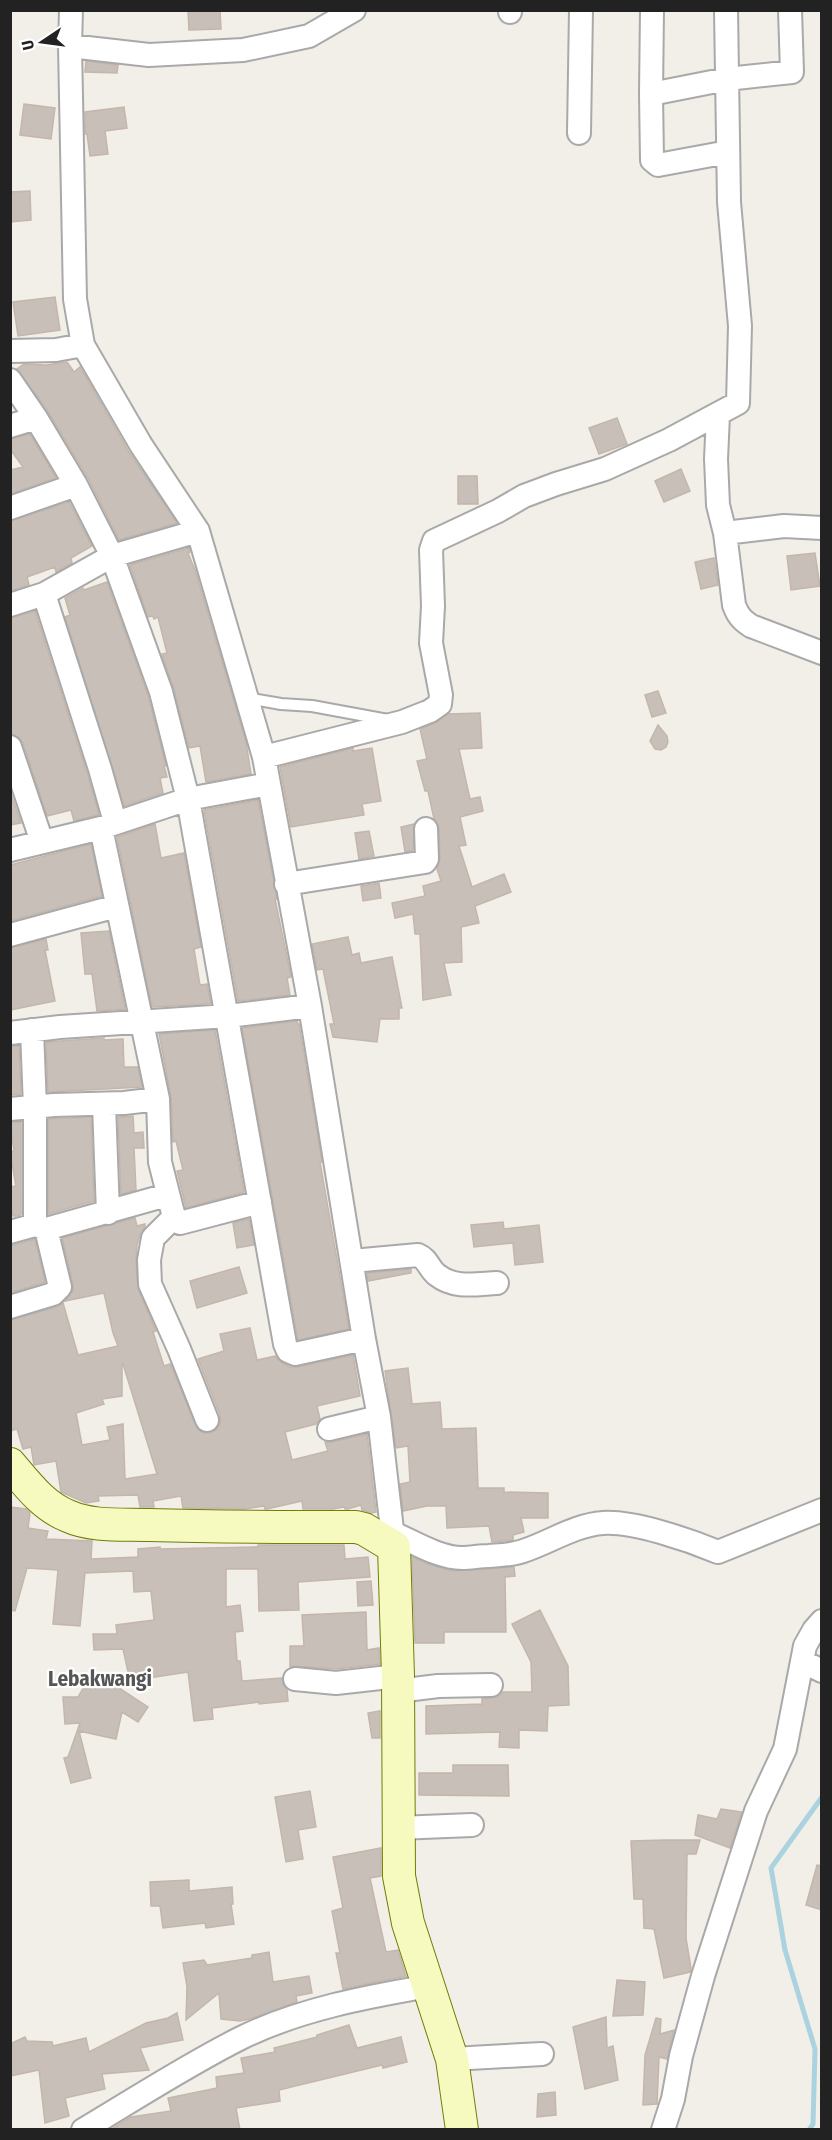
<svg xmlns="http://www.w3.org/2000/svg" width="832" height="2140" font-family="'Fira Sans Condensed',sans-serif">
	<rect width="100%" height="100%" fill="#f2efe9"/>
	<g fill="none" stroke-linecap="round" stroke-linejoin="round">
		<path stroke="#aad3df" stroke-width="5" d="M809,2130L813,2124L815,2049L785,1950L771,1868L822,1797"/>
	</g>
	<path fill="#c7bfb8" stroke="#c4b6ab" stroke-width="1.5" fill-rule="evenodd" d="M188,10H220L221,29L189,30Z
		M86,61L118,65L117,73L85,72Z
		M24,104L55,108L51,139L20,135Z
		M124,107L127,128L105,131L108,154L90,156L87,134H85V112Z
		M30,191L31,220L10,222V192Z
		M55,297L60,330L18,336L13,302Z
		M67,362L74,372L80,367L129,452L177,523L119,540L88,478L47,410L17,369L24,364L46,365Z
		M617,418L627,444L599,454L589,428Z
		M30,434L56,478L10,494V470L23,467L10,449V439Z
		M681,469L690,491L664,502L655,481Z
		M458,476H477L478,504H458Z
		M69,502L92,546L71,558L72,563L56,572L55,567L27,577L29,585L10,591V521Z
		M189,548L190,552L188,553L195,570L246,742L251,774L206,782L200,746L189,748L174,689L162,654L167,653L158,617L154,619L153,616L148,617L130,565Z
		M815,553L820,586L791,590L787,556Z
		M714,558L718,585L701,589L695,562Z
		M107,582L148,696L166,766H164L167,777L160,778L163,793L124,806L65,617L70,615L65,598L83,588L84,590Z
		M35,611L87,773L99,814L97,815L74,821L71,810L47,816L23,743L18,737L10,734V618Z
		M658,691L666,713L652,717L645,695Z
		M480,713L482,748L459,749L470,799L480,797L483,811L460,817L466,845L459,846L472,887L504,874L511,892L475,906L479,923L461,927L462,962L444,963L451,995L423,1000L420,934H415L413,914L395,918L392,903L425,896L423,886L441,881L437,869L440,859L439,828L434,819L428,791H425L417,761L427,759L420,729L435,723L448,714Z
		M658,725L667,736L668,742L666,747L661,750L655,749L650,741Z
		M353,748V751L372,748L381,801L362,804L364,815L291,827L280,767Z
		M10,791L21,823L10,825Z
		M258,800L277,899H275L291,977L287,978L290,995L238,1001L204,810Z
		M155,824L161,858L184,853L201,947L194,949L200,985L207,984L211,1004L152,1007L117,837Z
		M414,824L413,850L405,852L401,827Z
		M369,831L374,856L359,859L355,833Z
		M91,844L102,896L10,921V865Z
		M379,883L381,898L363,901L361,886Z
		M109,931L125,1009L97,1011L92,974H85L81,933Z
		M348,937L352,955L359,953L361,963L392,957L402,1008H399V1019H380L377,1042L333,1037L330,1024H334L323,969L317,970L312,944Z
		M46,939L48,950H45L55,1001L10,1010V948Z
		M297,1021L298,1024H299L322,1162H320L349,1329L298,1340L242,1028Z
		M215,1030L244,1192L186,1208L177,1171L183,1170L176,1141L173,1142L171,1096L159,1034Z
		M104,1038V1040L123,1039L124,1067H138L142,1087L48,1092L46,1042Z
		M10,1046H19L21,1094L10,1095Z
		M133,1116L134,1133L143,1132L144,1148H134L136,1190L121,1194L118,1117Z
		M91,1117L94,1201L48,1214V1119Z
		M10,1122H21V1215L17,1216H13L10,1202V1187L16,1186L10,1152L14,1151Z
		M135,1218L137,1226L145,1224V1226L140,1235L137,1245L136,1261L138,1289L156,1331L153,1332L164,1366L170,1364L172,1368L198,1430L204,1433H211L217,1429L220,1423V1415L198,1359L224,1351L220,1334L250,1328L257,1360L275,1356L282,1363L290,1367H298L353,1355L360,1396L317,1406L320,1419L316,1424L285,1432L292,1460L328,1451L325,1442H332L367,1434L376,1512L372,1513L362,1510L361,1505L348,1509H345L344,1507L333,1509H303L302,1501L267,1509H265L264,1506L244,1509L183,1508L181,1496L153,1501L154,1507H140L138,1495L98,1496L99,1501L86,1503L61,1492L56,1461L34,1465L31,1447L23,1449L17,1429L10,1431V1320L57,1307L63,1303L78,1355L118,1346L113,1333L104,1293L65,1301L73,1291V1284L62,1238ZM122,1364H123L157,1474L125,1479L123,1424L107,1427L110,1440L82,1445L76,1413L104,1404L102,1399L122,1396Z
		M249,1219L254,1245L237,1248L233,1223Z
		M503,1222L504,1229L539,1225L543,1262L515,1265L513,1243L474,1247L471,1225Z
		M35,1239L45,1282L10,1293V1246Z
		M239,1267L247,1293L197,1308L190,1281Z
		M411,1269V1273L368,1281L367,1273Z
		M408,1368L412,1404L440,1402L442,1429L476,1428L478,1488H504V1492L548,1493V1518H521L524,1532L513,1535V1540L492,1542L489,1526L447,1528L446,1506H427L403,1511L400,1484L410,1482L408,1446L396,1448L385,1371Z
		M10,1507L26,1509L30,1513L28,1528L48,1531L46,1539L92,1541L91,1559L138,1557V1549L160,1547V1549L258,1547V1545H344L345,1559L368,1557L370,1577L298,1582L299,1610L259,1611L258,1569H226V1607L240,1605L243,1631L235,1632L237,1661H240L242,1681L282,1678L283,1684L287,1690L288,1701L259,1704V1702L212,1708L213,1719L194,1721L188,1672L130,1681L123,1649L94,1650L93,1634H117L116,1625L154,1620L151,1591L134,1592L133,1571L85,1573L80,1626L53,1624L58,1570L27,1568L15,1611L10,1610Z
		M412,1557L431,1565L452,1571L514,1567L515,1576L505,1577L506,1632H444V1643H415Z
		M371,1581L373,1605L358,1606L357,1582Z
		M540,1610L568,1666L569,1705L548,1706L547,1731L519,1730V1748L499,1747L500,1732L426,1734V1706L482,1704V1699L497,1697L503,1692H532L531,1662L512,1624Z
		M366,1612L367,1650L379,1648L380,1664L336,1669L290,1666V1646H304L302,1615Z
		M93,1671L148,1707L138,1722L122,1712L116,1739L79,1731L91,1778L71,1783L64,1758L68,1757L80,1723L65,1724L63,1697H78Z
		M380,1711V1738H372L368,1713Z
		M453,1765H508L509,1796L419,1795V1773H453Z
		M310,1791L316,1827L298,1830L303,1859L286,1862L275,1797Z
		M721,1809L742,1812L730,1848L695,1835L698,1815L717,1819Z
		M665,1840H700L696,1854H687L686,1938L691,1968L690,1972L664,1978L654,1929L644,1928L643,1899H634L631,1841Z
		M381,1848V1876L370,1878L386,1952L398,1950L406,1976L343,1989L336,1953H340L332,1911L343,1908L333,1857Z
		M817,1865L822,1866V1910L806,1905Z
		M189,1880V1891L232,1887L233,1904H231L234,1924L206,1928L205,1923L163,1928L160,1906H151L150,1882Z
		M269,1952L273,1982L309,1976L312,1993L296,1996L297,2002L250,2019L240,2021L221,2019L219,1993L186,2020L187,1987L183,1963L204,1960L207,1965L252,1958V1955Z
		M617,1980L645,1982L643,2015L613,2016Z
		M177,2013L183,2040L140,2048L149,2070L102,2074L105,2089L65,2098L69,2116L45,2123L39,2070L10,2076V2044L25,2037L27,2041L52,2042L53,2046L86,2038L89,2052L146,2023L168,2018Z
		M606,2017L607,2048L613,2046L618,2080L585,2089L573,2027Z
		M656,2018L661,2019L660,2034L674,2030L667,2059L659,2057L657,2104L643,2105L645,2055Z
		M349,2025L357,2048L401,2037L407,2062L383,2068L382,2065L279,2090L280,2101L236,2108L240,2130H110L131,2117L171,2111L168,2098L217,2088L216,2077L244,2073L241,2058L275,2052L274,2048L317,2037V2035Z
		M555,2092L556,2115L537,2117L538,2094Z"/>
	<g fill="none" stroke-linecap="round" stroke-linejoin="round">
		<g stroke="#a9a9a9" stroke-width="14">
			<path id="lane" d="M247,698L281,704L312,706L388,720"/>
		</g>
		<g stroke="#a9a9a9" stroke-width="26">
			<path id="street" d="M71,10L70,46L75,299L83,345L141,445L198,531L264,757L310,1006L364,1339L379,1417L394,1547
				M510,10V12
				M652,10L651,94L727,79L792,72L790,10
				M70,46L149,55L243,50L309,36L354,10
				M651,94L652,160L658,165L728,152
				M579,133L581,10
				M10,351L56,350L83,345
				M10,380L36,418L76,485L112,556L161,692L188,799L285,1344L288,1351L295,1354L364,1339
				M718,415L716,459L718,505L725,533L734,605C738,616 742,620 751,626L822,653
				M10,426L36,418
				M10,508L76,485
				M725,533L784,526L822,528
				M44,594L112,556L198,531
				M10,605L44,594L100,769L115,822
				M10,747L42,842
				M264,757L402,722L430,711L440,704L441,695L431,643L433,606L431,550L434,541L498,511L524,496L556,484L605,469L669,440L738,403L740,326L729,202L726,10
				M101,828L158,1099L160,1162L174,1217L180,1223L260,1202
				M10,850L101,828L188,799L269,784
				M286,884L425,862L427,859L426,829
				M10,935L117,906
				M32,1030L35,1107V1225
				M10,1033L60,1027L228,1016L310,1006
				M104,1104L108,1213
				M10,1109L54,1105L124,1103L158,1099
				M174,1217L153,1238L149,1260L150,1284L179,1349L207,1420
				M10,1232L35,1225L46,1229L167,1195
				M352,1261L418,1255C428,1259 429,1269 437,1275C455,1289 476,1284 497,1283
				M10,1307L53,1294L60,1287L46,1229
				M329,1429L379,1417
				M393,1533C414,1542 439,1558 462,1558C471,1558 480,1556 489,1556C501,1555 514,1555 526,1550C552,1541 575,1525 603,1523C634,1521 689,1540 718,1552L822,1510
				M802,1661L822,1671
				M295,1679L336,1683L398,1676
				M398,1691L438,1686L491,1685
				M398,1828L472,1825
				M452,2059L542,2054
				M83,2130C135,2099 187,2065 241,2038C300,2009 366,1997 429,1986
				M663,2130L673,2099L681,2056L703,1976L756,1811L785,1749L805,1646L814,1630L822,1621"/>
		</g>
		<g stroke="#707d05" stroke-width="34">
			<path id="secondary" d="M10,1464C27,1484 43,1506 68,1516C92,1527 123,1524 149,1525C218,1527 287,1527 356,1527L364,1529L394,1547L398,1676L399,1876L408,1923L452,2059L462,2130"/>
		</g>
		<use href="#lane" stroke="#fff" stroke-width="10"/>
		<use href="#street" stroke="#fff" stroke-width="22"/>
		<use href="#secondary" stroke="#f7fabf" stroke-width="32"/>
	</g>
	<g text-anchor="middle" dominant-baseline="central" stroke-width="4.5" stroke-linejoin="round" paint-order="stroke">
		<g font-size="21" font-weight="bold" fill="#555" stroke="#fff">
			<text x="100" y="1679">Lebakwangi</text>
		</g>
	</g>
	<rect width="832" height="2140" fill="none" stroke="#222222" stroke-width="24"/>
	<g transform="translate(42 42) rotate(257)" stroke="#ffffff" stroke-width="4.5" paint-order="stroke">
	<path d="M0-4.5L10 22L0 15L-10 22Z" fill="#222222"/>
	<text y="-9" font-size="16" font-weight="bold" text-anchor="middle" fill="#222222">U</text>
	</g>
</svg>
